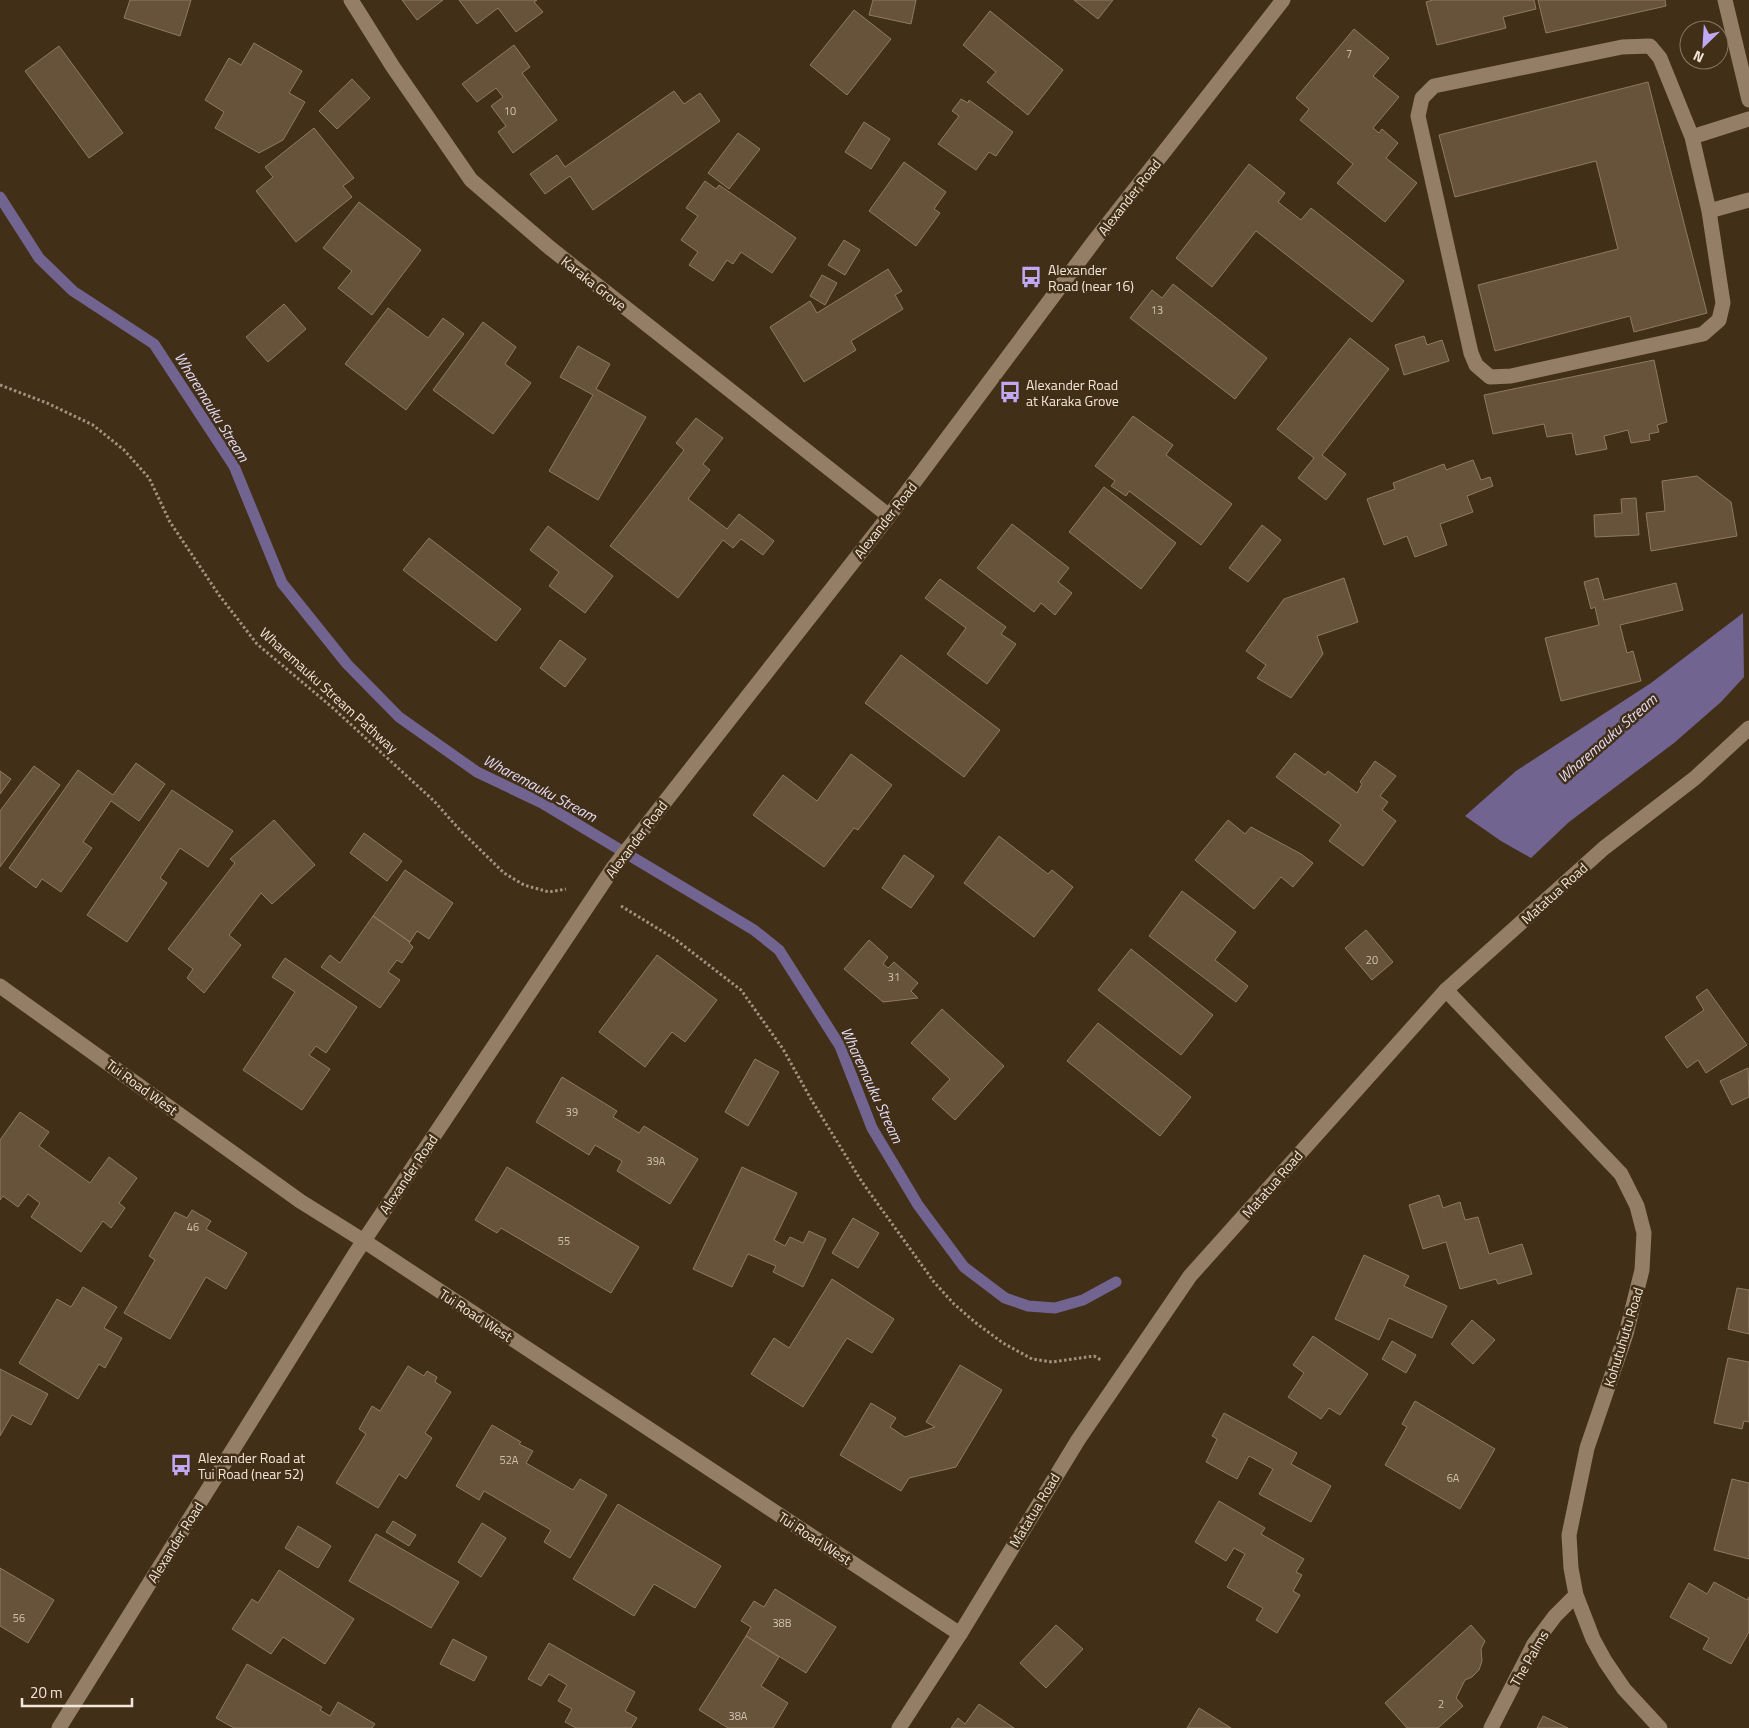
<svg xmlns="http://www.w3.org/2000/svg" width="1749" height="1728" font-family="'Titillium Web',sans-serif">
	<rect width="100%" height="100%" fill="#422f18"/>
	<path fill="#726491" d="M1743,613L1744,677L1721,702L1674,743L1569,822L1531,858L1501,841L1465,816L1516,771L1651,683Z"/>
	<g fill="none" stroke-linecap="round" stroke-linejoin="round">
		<path stroke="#726491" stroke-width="11" d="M0,197L39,258L73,291L154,344L234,466L282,583L347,664L399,717L477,772L542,803L754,930L779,950L840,1046L872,1128L918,1205L964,1267L1005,1298L1028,1306L1055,1308L1083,1300L1116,1282"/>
	</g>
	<path fill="#67523a" stroke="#907a61" d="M130,0H191L180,36L124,18Z
		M402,0H443L417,20Z
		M459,0H537L534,2L543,12L516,32L498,8L477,24Z
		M873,0H916L911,24L869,15Z
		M1074,0H1113L1098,19Z
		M1433,0H1534L1536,9L1503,17L1506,28L1437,45L1426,2Z
		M1538,0H1665L1666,6L1546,33Z
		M854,10L891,39L847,95L810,65Z
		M990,11L1063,70L1028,115L987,82L996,72L963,45Z
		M1354,29L1389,58L1373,76L1399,97L1373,128L1379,133L1382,129L1398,143L1386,158L1417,183L1385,222L1337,183L1353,164L1300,120L1309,109L1296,98Z
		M254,43L302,71L289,93L305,102L283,140L259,153L215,128L224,112L205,100L229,58L241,65Z
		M514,45L530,67L522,73L557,120L513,153L498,132L506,126L491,106L503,97L496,88L477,102L462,84Z
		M59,46L123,133L89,158L25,71Z
		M352,79L370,98L337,129L319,111Z
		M1648,82L1707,313L1634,332L1630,316L1495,351L1478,285L1618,249L1596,161L1455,197L1439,135Z
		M674,91L684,104L700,93L720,121L593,210L570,176L545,194L530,174L557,155L565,167Z
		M961,99L968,103L969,100L1013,132L996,156L989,152L976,170L938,144L959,116L952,111Z
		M864,122L890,139L871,169L845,152Z
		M314,128L354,178L343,186L352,197L296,242L256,191L273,177L265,167Z
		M738,133L760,149L729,189L708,173Z
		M904,162L946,192L934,209L940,213L916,246L869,211Z
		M1249,164L1285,193L1278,202L1301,220L1311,208L1404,281L1372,322L1256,231L1212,287L1176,258Z
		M705,181L716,189L719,185L796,238L772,273L741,252L733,264L727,260L713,281L689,265L698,252L681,240L698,216L686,208Z
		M359,202L421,250L372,315L338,288L352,271L323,248Z
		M844,240L860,250L845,275L828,265Z
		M888,269L902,291L895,295L903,309L851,341L856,350L804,382L770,327L810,301L817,313Z
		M822,275L837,283L825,305L810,296Z
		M1173,284L1267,358L1235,399L1130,318L1152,290L1162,298Z
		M284,304L306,329L268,362L246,337Z
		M388,308L428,338L443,318L464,334L406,410L345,364Z
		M483,322L516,347L505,364L531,383L493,434L433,390Z
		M1424,336L1427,345L1442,340L1449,361L1404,375L1395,345Z
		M1350,338L1389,369L1322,455L1346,474L1326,500L1298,478L1314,458L1277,429Z
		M578,346L610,364L596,389L646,417L598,500L549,471L593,395L560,377Z
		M1654,360L1667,422L1657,425L1659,432L1649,434L1650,440L1631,443L1628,430L1604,436L1607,449L1576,455L1572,433L1547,437L1544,424L1493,434L1484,395Z
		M1133,416L1173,445L1166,455L1232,504L1201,545L1129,491L1126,496L1111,486L1115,481L1095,466Z
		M696,418L723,438L703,464L710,470L688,499L727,529L739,514L774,541L763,555L741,539L733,548L723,540L678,598L610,546L684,450L676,443Z
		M1473,460L1481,480L1490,477L1493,486L1467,496L1473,512L1440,524L1447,545L1415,557L1407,536L1384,545L1367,499L1395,489L1393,483L1444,464L1446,470Z
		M1697,476L1731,502L1737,536L1651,551L1646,513L1665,511L1662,481Z
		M1104,487L1176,543L1141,589L1069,532Z
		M1636,498L1639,535L1595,537L1594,515L1622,513L1621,499Z
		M1012,524L1069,568L1058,582L1072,593L1055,615L1041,603L1034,612L977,568Z
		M1262,525L1281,540L1248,582L1229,568Z
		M548,526L613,576L585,613L549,586L559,572L530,550Z
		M429,538L521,609L496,641L403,570Z
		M1344,578L1358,622L1317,636L1323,654L1291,698L1257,678L1266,665L1246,651L1284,599Z
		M1598,578L1604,600L1676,583L1683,610L1620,625L1627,653L1633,651L1641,681L1561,701L1545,638L1599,625L1595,607L1591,609L1584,582Z
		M940,579L1006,627L1001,634L1016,644L987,684L947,654L966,628L925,598Z
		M560,640L586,659L565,687L540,668Z
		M901,655L1000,730L964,777L865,703Z
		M1295,753L1325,775L1328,771L1357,793L1362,784L1360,782L1375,761L1396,776L1380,796L1388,802L1382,810L1396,821L1363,866L1329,841L1341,825L1276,777Z
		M851,754L892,785L858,830L854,828L824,867L753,815L783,775L817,801Z
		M136,763L165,784L139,821L111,801L83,842L92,848L61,892L42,879L36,888L9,868L78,770L113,795Z
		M34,766L60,785L0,867V811Z
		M0,771L11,779L0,794Z
		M172,790L233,831L208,867L180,848L160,878L167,883L127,942L87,915Z
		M274,820L315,865L272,904L261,893L229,935L241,945L204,993L187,978L193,969L168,949L235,863L230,859Z
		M1228,820L1245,834L1251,827L1301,854L1313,863L1293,887L1281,877L1254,909L1195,860Z
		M364,833L402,861L387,881L350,853Z
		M999,836L1048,874L1052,870L1073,887L1034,937L964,883Z
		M904,855L934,876L911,908L882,888Z
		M405,870L453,903L429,939L417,931L410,942L373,916Z
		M1182,891L1236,932L1215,960L1248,986L1236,1002L1149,936Z
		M373,916L410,942L409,943L413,947L402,963L397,960L388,972L400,980L380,1008L321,967L330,955L340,963Z
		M1366,930L1393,962L1372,980L1345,948Z
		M869,940L888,957L883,964L888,968L894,962L918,983L911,991L918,998L883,1002L844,969Z
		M1131,949L1213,1015L1181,1055L1098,990Z
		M657,955L717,1000L685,1042L672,1032L645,1067L599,1032Z
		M285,958L357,1007L326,1053L316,1046L309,1055L330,1069L302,1110L243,1070L295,992L272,977Z
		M1707,989L1747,1045L1706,1073L1698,1060L1687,1068L1665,1037L1704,1010L1696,997Z
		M942,1009L1004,1066L955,1120L932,1099L950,1079L911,1043Z
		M1098,1023L1191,1097L1160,1136L1067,1061Z
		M755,1059L779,1072L748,1126L725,1112Z
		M1748,1068L1749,1097L1732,1105L1720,1081Z
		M562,1077L617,1111L613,1117L639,1133L644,1126L698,1159L670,1204L617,1171L622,1161L595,1145L589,1155L536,1122Z
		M20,1112L49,1132L39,1146L90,1183L109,1157L137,1178L119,1203L125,1208L111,1228L103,1221L81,1252L31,1217L40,1203L28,1194L18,1207L3,1196L0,1200V1140Z
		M507,1167L639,1247L611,1293L501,1228L497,1233L475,1220Z
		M742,1167L797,1193L774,1240L785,1246L790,1237L803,1243L809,1231L826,1239L803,1287L773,1272L776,1266L748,1254L732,1287L693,1269Z
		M1439,1195L1443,1208L1460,1202L1465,1220L1478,1217L1489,1254L1522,1244L1532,1274L1498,1284L1496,1279L1460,1289L1446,1242L1423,1249L1409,1205Z
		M192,1210L211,1221L206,1229L247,1253L226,1289L206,1277L170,1339L124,1313L155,1260L149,1256L175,1212L187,1218Z
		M853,1218L879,1233L858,1268L832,1253Z
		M1364,1255L1409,1276L1404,1286L1447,1306L1432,1338L1389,1318L1379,1340L1335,1319Z
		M832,1279L894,1319L872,1353L847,1338L803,1407L751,1374L774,1338L789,1348Z
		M83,1287L117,1307L104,1328L122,1338L105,1368L99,1364L78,1399L19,1363L57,1299L71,1307Z
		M1737,1288L1749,1290V1334L1728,1329Z
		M1472,1320L1495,1340L1473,1364L1451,1344Z
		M1313,1336L1368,1374L1340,1415L1329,1408L1321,1419L1288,1397L1304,1373L1293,1365Z
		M1392,1341L1416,1355L1406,1373L1382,1359Z
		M1728,1358L1749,1362V1422L1744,1421L1742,1429L1714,1423Z
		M960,1365L1002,1390L956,1467L909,1478L901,1491L840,1455L871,1403L896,1418L890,1427L905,1437L935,1427L926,1422Z
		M408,1366L424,1376L427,1371L437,1377L435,1382L451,1392L425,1433L432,1438L406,1479L399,1474L378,1508L336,1483L366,1434L359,1429L372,1406L380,1411Z
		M0,1369L48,1394L31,1425L12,1415L0,1436Z
		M1415,1401L1495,1449L1460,1509L1385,1465L1407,1427L1402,1424Z
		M1224,1413L1297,1453L1291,1464L1331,1486L1311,1522L1259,1494L1273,1469L1249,1456L1237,1479L1206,1462L1217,1439L1212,1436Z
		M492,1425L521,1442L519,1444L533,1451L526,1463L573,1490L580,1479L607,1495L570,1558L544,1542L551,1530L484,1491L479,1500L456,1486Z
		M1732,1479L1749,1483V1559L1714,1550Z
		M1219,1501L1265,1528L1261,1534L1304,1559L1296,1572L1302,1575L1293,1591L1300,1595L1277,1633L1256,1620L1263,1608L1227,1587L1245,1554L1234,1548L1226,1561L1195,1542Z
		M618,1504L721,1566L695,1608L654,1584L634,1616L573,1579Z
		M393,1521L416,1535L409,1546L386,1532Z
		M482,1523L506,1538L481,1577L458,1562Z
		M298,1526L331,1546L318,1568L285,1548Z
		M376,1534L459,1582L431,1628L349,1581Z
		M0,1568L54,1600L28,1643L0,1626Z
		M279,1570L354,1619L325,1664L283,1637L271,1654L232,1629L252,1599L258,1603Z
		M1714,1582L1747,1600L1749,1597V1632L1731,1664L1703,1649L1709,1638L1670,1617L1689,1583L1707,1594Z
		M775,1589L836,1627L806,1673L746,1636L751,1627L741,1621L754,1601L764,1607Z
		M1056,1625L1083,1649L1046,1688L1020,1663Z
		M1471,1625L1485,1641L1481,1649L1482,1661L1479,1670L1472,1677L1465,1680L1456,1698L1463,1706L1438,1728H1407L1385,1703Z
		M746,1636L779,1657L761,1686L788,1703L773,1728H728L699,1710Z
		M453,1639L487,1657L474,1681L440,1664Z
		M549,1643L635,1692L625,1711L637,1718L631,1728H576L565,1722L572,1709L558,1701L567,1685L549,1674L541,1686L528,1679Z
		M247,1664L322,1707L320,1710L330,1716L338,1702L375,1724L372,1728H234L216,1718Z
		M979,1704L1014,1728H951L958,1718L965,1724Z
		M1199,1708L1231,1728H1187Z
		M1543,1716L1568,1728H1537Z"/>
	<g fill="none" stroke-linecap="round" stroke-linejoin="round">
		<path stroke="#a29381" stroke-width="3" stroke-dasharray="2.5 2.5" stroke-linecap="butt" d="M0,385L47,403L93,425L124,450L149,478L170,522L219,595L257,644L333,708L434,801L459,829L504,873L524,885L549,892L566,889
			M621,906L675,939L741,990L783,1049L812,1101L862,1182L934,1282L954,1304L976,1323L1003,1343L1032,1359L1052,1362L1094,1356L1101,1360"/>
		<path stroke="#947e65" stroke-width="15" d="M1692,137L1660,58L1650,46L1622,47L1434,86L1422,98L1418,116L1471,353L1476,365L1490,377L1511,376L1703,334L1719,320L1723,303L1709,211L1692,137L1749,119
			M1709,211L1749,200"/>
		<path stroke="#947e65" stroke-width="15" d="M351,0L393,67L471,180L550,248L889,516
			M0,986L300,1201L364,1241L960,1634
			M1446,990L1621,1174L1637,1206L1644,1233L1642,1270L1626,1334L1587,1448L1569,1535L1571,1568L1576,1595L1593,1639L1605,1661L1624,1689L1660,1728
			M59,1728L355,1254L613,868L889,516L1095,240L1283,0
			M1491,1728L1534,1644L1555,1616L1576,1595"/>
		<path stroke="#947e65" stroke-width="15" d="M1725,0L1749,100
			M899,1728L960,1634L1078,1440L1190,1276L1446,990L1604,848L1695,778L1749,728"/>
	</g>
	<defs>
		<g id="bus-bare" transform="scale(1.725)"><path d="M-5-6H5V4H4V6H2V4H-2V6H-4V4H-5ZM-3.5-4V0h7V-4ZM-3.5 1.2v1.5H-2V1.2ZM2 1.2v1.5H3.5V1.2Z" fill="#c0a8f4" stroke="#422f18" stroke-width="2.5" paint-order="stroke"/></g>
	</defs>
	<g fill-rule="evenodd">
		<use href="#bus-bare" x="1031" y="277"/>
		<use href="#bus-bare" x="1010" y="392"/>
		<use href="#bus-bare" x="181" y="1465"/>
	</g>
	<g text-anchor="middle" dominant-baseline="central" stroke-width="5" stroke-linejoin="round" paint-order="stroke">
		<g font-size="11" fill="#cfc1b0">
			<text x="1349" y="54">7</text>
			<text x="510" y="111">10</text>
			<text x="1157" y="310">13</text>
			<text x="1372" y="960">20</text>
			<text x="894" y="977">31</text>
			<text x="572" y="1112">39</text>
			<text x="656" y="1161">39A</text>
			<text x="193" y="1227">46</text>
			<text x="564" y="1241">55</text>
			<text x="509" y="1460">52A</text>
			<text x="1453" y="1478">6A</text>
			<text x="19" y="1618">56</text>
			<text x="782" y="1623">38B</text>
			<text x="1441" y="1704">2</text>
			<text x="738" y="1716">38A</text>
		</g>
		<g font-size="14" fill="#f2e6d8" stroke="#422f18">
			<text transform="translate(1129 197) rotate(-52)">Alexander Road</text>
			<text transform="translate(594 283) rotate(38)">Karaka Grove</text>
			<text transform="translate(885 520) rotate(-52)">Alexander Road</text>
			<text transform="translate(329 690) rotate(42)">Wharemauku Stream Pathway</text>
			<text transform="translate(636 839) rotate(-53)">Alexander Road</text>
			<text transform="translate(1554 893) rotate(-42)">Matatua Road</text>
			<text transform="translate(142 1087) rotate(36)">Tui Road West</text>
			<text transform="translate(408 1174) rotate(-56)">Alexander Road</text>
			<text transform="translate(1272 1184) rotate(-49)">Matatua Road</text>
			<text transform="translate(476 1315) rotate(33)">Tui Road West</text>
			<text transform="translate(1623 1337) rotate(-73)">Kohutuhutu Road</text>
			<text transform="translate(1034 1510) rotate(-59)">Matatua Road</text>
			<text transform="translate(815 1538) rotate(33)">Tui Road West</text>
			<text transform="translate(175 1542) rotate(-58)">Alexander Road</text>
			<text transform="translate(1529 1658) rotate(-60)">The Palms</text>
		</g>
		<g font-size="14" fill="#f2e6d8" stroke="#422f18" text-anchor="start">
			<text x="1048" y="269">Alexander<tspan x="1048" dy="16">Road (near 16)</tspan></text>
			<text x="1026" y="384">Alexander Road<tspan x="1026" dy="16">at Karaka Grove</tspan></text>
			<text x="198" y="1457">Alexander Road at<tspan x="198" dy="16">Tui Road (near 52)</tspan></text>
		</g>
		<g font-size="15" font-style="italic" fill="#e5ddfa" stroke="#422f18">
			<text transform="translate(212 407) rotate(58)">Wharemauku Stream</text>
			<text transform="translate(1607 738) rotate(-41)">Wharemauku Stream</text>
			<text transform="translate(540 788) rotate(28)">Wharemauku Stream</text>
			<text transform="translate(872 1085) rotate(65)">Wharemauku Stream</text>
		</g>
	</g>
	<g transform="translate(1704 45) rotate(205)"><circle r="24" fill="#422f18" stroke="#887865"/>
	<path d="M0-4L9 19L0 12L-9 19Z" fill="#c0a8f4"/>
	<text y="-8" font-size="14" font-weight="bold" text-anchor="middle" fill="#f2e6d8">N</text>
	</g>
	<path d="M22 1698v8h110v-8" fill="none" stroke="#f2e6d8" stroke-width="2.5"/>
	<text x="30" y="1698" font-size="15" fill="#f2e6d8" stroke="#422f18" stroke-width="4" paint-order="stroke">20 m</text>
</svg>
